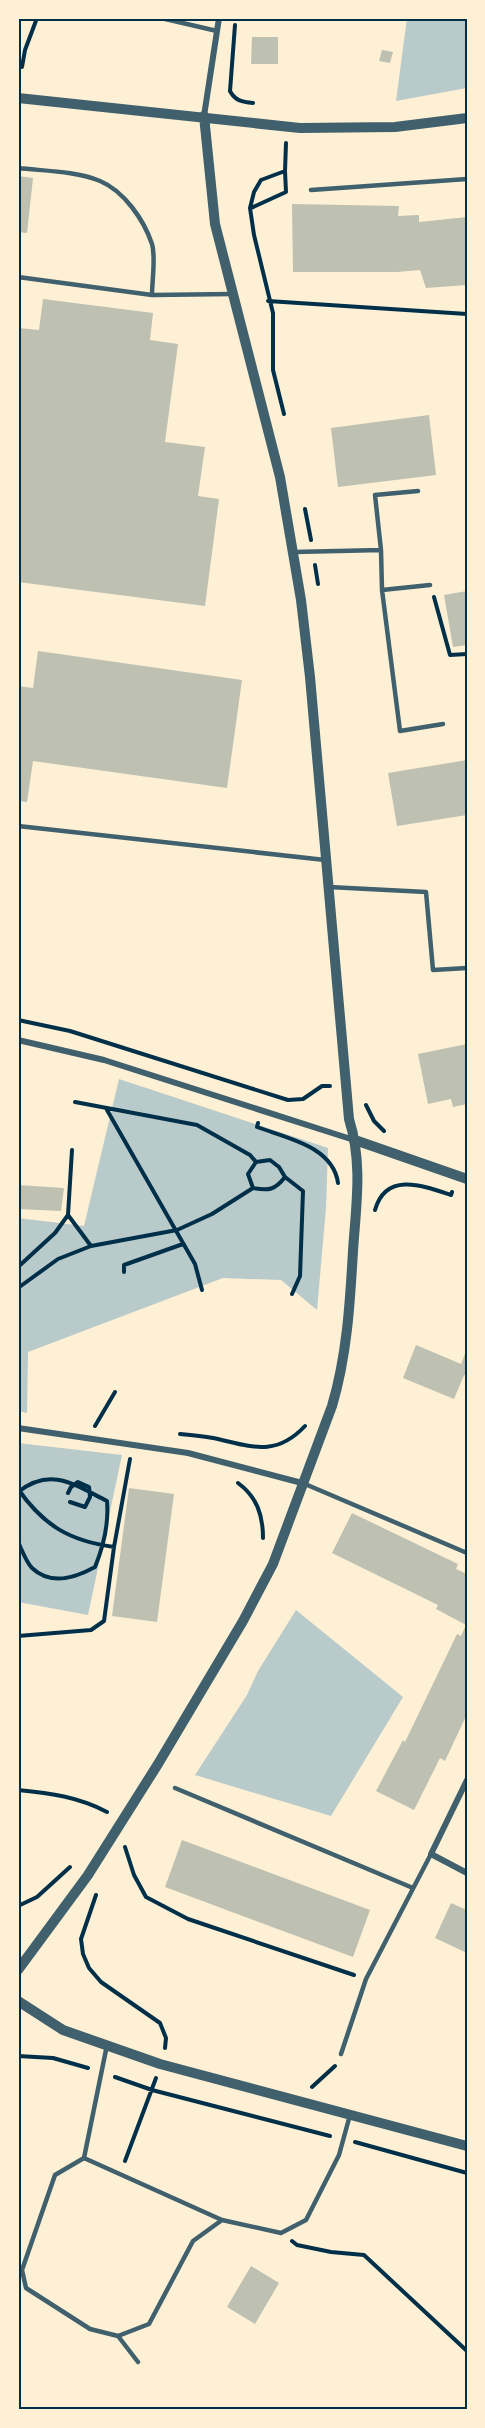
<svg xmlns="http://www.w3.org/2000/svg" width="485" height="2428" font-family="Mulish,sans-serif">
	<rect width="100%" height="100%" fill="#fdf0d5"/>
	<path fill="#b9caca" d="M407,18H467V88L396,101Z
		M119,1079L328,1148L326,1208L317,1310L281,1280L223,1278L28,1352L27,1413L18,1411V1218L84,1226Z
		M18,1443L122,1455L88,1615L18,1602Z
		M296,1610L403,1697L331,1816L195,1775L247,1695L258,1671Z"/>
	<path fill="#bec0b2" d="M252,37H278V64H251Z
		M382,50L393,52L390,63L379,61Z
		M18,176L33,178L27,233L18,232Z
		M292,204L399,206L398,216L419,215V222L467,217V285L426,288L420,270L397,272H293Z
		M43,299L153,313L150,340L178,344L165,442L205,447L198,496L219,499L205,606L18,582V328L39,330Z
		M429,415L436,475L338,487L331,428Z
		M467,591V645L453,647L444,595Z
		M38,651L242,680L227,788L33,761L27,802L18,801V686L33,688Z
		M467,760V815L397,826L388,773Z
		M467,1044V1104L453,1107L451,1099L428,1104L418,1054Z
		M18,1185L64,1188L61,1211L18,1209Z
		M416,1345L461,1364L467,1349V1376L464,1375L454,1399L403,1378Z
		M129,1488L174,1494L157,1622L112,1616Z
		M352,1513L458,1564L456,1569L467,1574V1714L445,1761L440,1758L414,1810L376,1791L403,1740L405,1742L457,1634L461,1636L466,1625L436,1609L438,1605L332,1553Z
		M182,1840L370,1910L353,1957L165,1887Z
		M451,1903L467,1910V1953L435,1938Z
		M251,2266L279,2283L255,2324L227,2307Z"/>
	<g fill="none" stroke-linecap="round" stroke-linejoin="round">
		<path stroke="#003049" stroke-width="4" d="M235,25L230,91C235,101 243,102 253,103
			M22,67L25,50L37,18
			M251,208L286,192L285,171
			M268,301L467,314
			M284,414L273,370V313L254,235L250,208L254,192L261,180L285,171L286,143
			M305,509L311,540
			M315,565L318,584
			M434,597L450,655L467,654
			M18,1020L70,1031L288,1100L303,1099L322,1086H330
			M75,1102L197,1125L250,1155L256,1162L248,1174L253,1188C269,1191 275,1190 285,1177L303,1191L300,1276L292,1294
			M366,1105L374,1121L384,1131
			M107,1110L195,1264L202,1290
			M258,1123L257,1127C286,1138 333,1146 338,1183
			M256,1162L270,1160L279,1167L285,1177
			M375,1210C386,1171 424,1186 451,1195L452,1192
			M68,1215L91,1246
			M18,1267L55,1233L68,1215L72,1150
			M124,1272V1265L183,1244
			M18,1288L58,1259L91,1246L177,1230L212,1214L253,1188
			M95,1426L115,1392
			M180,1434C191,1435 202,1436 213,1438C250,1446 275,1458 305,1426
			M238,1483C257,1497 263,1515 263,1538
			M18,1489C44,1526 70,1541 114,1547L104,1621L91,1630L18,1636
			M68,1493L71,1487L78,1482L89,1487L90,1497L85,1507L70,1502
			M18,1542C22,1550 26,1562 32,1568C51,1586 75,1578 95,1567C104,1545 109,1525 107,1501C75,1485 51,1466 18,1492
			M114,1547L130,1459
			M18,1790C50,1793 79,1797 107,1812
			M125,1847L134,1875L146,1897L188,1919L354,1975
			M96,1895L81,1939L83,1954L89,1968L101,1982L160,2023L166,2038L165,2048
			M18,1906L37,1897L70,1867
			M18,2056L53,2058L88,2068
			M115,2077L152,2090L330,2136
			M312,2087L335,2066
			M355,2142L467,2173
			M125,2161L156,2078
			M292,2241L297,2245L331,2252L364,2255L467,2351"/>
		<path stroke="#3f606c" stroke-width="4.5" d="M161,18L217,31
			M18,168C44,171 76,171 100,181C124,191 144,220 152,244C156,258 152,280 152,295
			M311,190L467,179
			M18,277L152,295L233,294
			M381,550L375,495L418,491
			M294,552L381,550L382,590L430,585
			M382,590L400,731L443,724
			M18,826L325,860
			M329,887L426,892L433,970L467,968
			M305,1484L467,1553
			M175,1788L413,1888
			M107,2045L84,2158L55,2175L22,2270L26,2288L90,2329L118,2336L149,2324L193,2241L222,2220L281,2233L306,2220L339,2155L350,2115
			M341,2054L366,1979L431,1854
			M84,2158L222,2220
			M118,2336L138,2362"/>
		<path stroke="#3f606c" stroke-width="6" d="M204,116L219,18
			M18,1040L104,1060L354,1140
			M18,1428L188,1453L302,1483
			M467,1780L431,1854L467,1873"/>
		<path stroke="#3f606c" stroke-width="10" d="M18,98L300,128L395,127L467,118
			M355,1140L467,1179
			M18,1970L88,1875L158,1764L243,1621L273,1564L332,1406C347,1356 350,1303 353,1251C356,1205 363,1164 349,1119L310,677L301,600L280,477L215,224L204,116
			M18,2001L63,2030L160,2064L467,2146"/>
	</g>
	<rect width="485" height="2428" fill="none" stroke="#fdf0d5" stroke-width="39"/>
	<rect x="20" y="20" width="446" height="2388" fill="none" stroke="#003049" stroke-width="2"/>
</svg>
